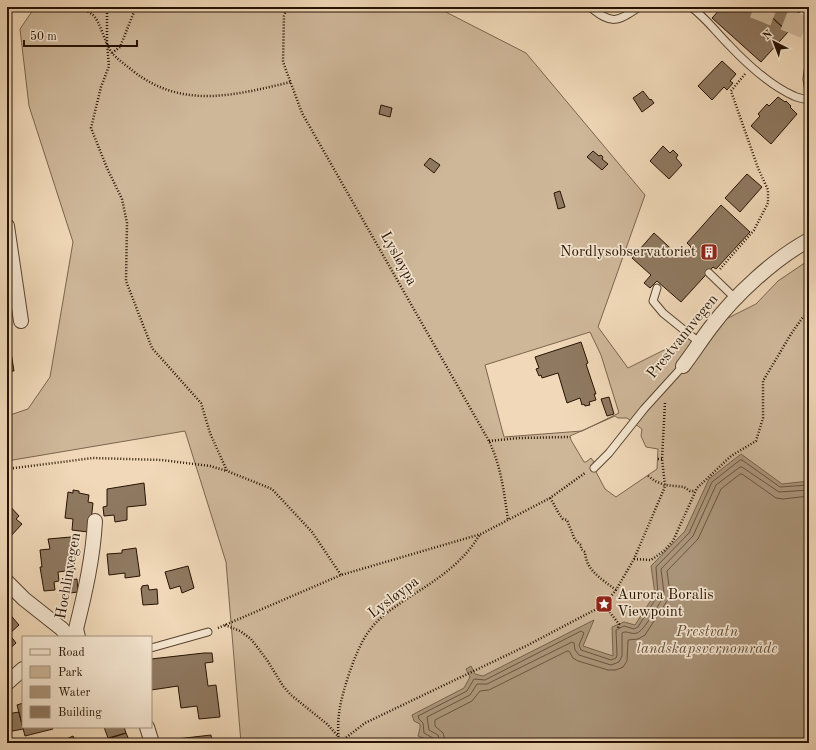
<svg xmlns="http://www.w3.org/2000/svg" width="816" height="750" font-family="'Old Standard TT',serif">
	<rect width="100%" height="100%" fill="#f0d8b8"/>
	<filter id="stains"><feTurbulence type="fractalNoise" baseFrequency=".005" numOctaves="4"/><feColorMatrix values="0 0 0 0 .2 0 0 0 0 .09 0 0 0 0 .02 0 0 0 .5 -.17"/></filter>
	<radialGradient id="worn" r=".72"><stop offset=".6" stop-color="#630" stop-opacity="0"/><stop offset="1" stop-color="#630" stop-opacity=".3"/></radialGradient>
	<path fill="#ceb799" stroke="#7a654e" fill-rule="evenodd" d="M35,7H436L526,53L645,195L598,327L628,368L756,304L778,281L809,260V743H241L226,562L185,431L7,461V416L28,409L50,377L73,242L29,106L20,29ZM590,332L601,355L619,413L582,431L504,437L485,365ZM615,416L618,418H627L642,429L641,436L646,447L658,449L657,469L616,497L605,489L594,468V462L591,458L586,462H584L571,440L570,436Z"/>
	<path fill="#ab957a" stroke="#76614a" d="M741,454L782,484L809,481V743H436L418,736L420,728V724L414,721L412,715L464,688L470,677L466,669L471,666L475,674L483,676L594,620L583,646L613,656L612,627L624,622L635,625L655,594L651,566L685,531L709,479Z"/>
	<g fill="none" stroke-linecap="round" stroke-linejoin="round">
		<path stroke="#68543e" stroke-width="1" d="M435,743L433,738L424,733L423,723L419,719L418,716L467,691L474,679L485,680L581,631L584,633L579,645L581,650L611,660L616,658L617,655L616,630L624,626L634,629L638,627L658,595L656,567L689,533L712,482L740,460H742L780,487L809,485
			M440,743L438,735L429,730L427,717L470,695L477,684H487L572,642L574,643L575,650L579,655L611,665L619,662L622,656V633C627,630 631,635 637,633C644,631 658,605 663,598L664,593L661,569L693,536L716,485L740,467H742L779,492L809,490
			M446,743L443,733L435,726V720L472,701L480,691L489,690L567,651H569L573,658L578,661L608,670H616L623,667L627,661L628,640L638,639L645,635L667,601L670,594L667,571L698,539L721,489L740,474H742L776,498L783,499L809,496"/>
	</g>
	<path fill="#8f7961" stroke="#261303" d="M722,7H734L739,12L744,7H761L788,32L761,62L712,18Z
		M737,7H744L741,11Z
		M761,7H804L784,29Z
		M722,61L736,74L730,81L733,83L727,90L724,87L712,100L698,86Z
		M643,91L650,100L651,99L654,103L642,112L633,98Z
		M778,97L785,102L786,101L791,106L790,107L797,114L771,144L751,126L760,116L758,114L767,104L769,106Z
		M381,105L392,108L390,117L379,114Z
		M663,146L670,153L673,150L678,155L676,158L682,165L669,179L650,161Z
		M593,151L599,156L601,155L603,157L602,159L608,164L602,170L587,157Z
		M430,158L440,165L434,173L424,165Z
		M747,174L762,187L740,212L725,198Z
		M560,191L565,207L558,209L554,193Z
		M721,205L750,232L716,269L713,267L681,302L657,281L650,288L644,283L651,275L632,258L654,233L681,258L691,247L687,243Z
		M7,327L14,371H7Z
		M581,342L588,363L586,364L596,394H594L596,400L589,402L590,405L585,406L584,404L582,405L580,398L567,403L558,373L542,378L541,375L539,376L536,369L539,368L535,357Z
		M609,397L614,414L607,416L601,399Z
		M144,483L146,505L127,507V520L115,522L114,515L104,516L103,507L107,506V489Z
		M73,490L79,491V493L89,495L88,502L93,503L91,521L88,532L72,530L73,519L65,518L68,492L73,493Z
		M7,503L19,516L16,519L22,524L9,538L7,536Z
		M71,537L75,570L58,572L59,581L54,582L55,590L44,591L40,567H42L40,550L50,549L48,539Z
		M136,548L140,576L125,578V573L109,575L107,554L122,553V550Z
		M188,566L194,588L182,593L180,586L170,589L165,572Z
		M77,579L78,592L70,593L68,580Z
		M148,585L149,590L157,589L158,604L143,605L141,588H142V586Z
		M7,611L19,625L9,634L16,643L7,651Z
		M204,653H212L213,662L205,663L208,686L216,685L220,717L199,719L197,706L181,708L178,686L151,690V659Z
		M23,703V727H52L53,729L25,736L17,705Z
		M19,712L23,729L7,732V714Z
		M104,727H124L126,733L108,738Z
		M126,733L129,740L132,739L133,743H109L108,739Z
		M211,735L212,743H168V740Z
		M73,736L76,743H58Z"/>
	<g fill="none" stroke-linecap="round" stroke-linejoin="round">
		<path stroke="#d2ba9d" stroke-width="22" stroke-dasharray="22 11" stroke-linecap="butt" d="M754,7L809,29"/>
		<g stroke="#584430" stroke-width="9">
			<path id="lane" d="M590,7C612,25 617,22 639,7
				M691,7C706,18 715,31 728,44C745,62 771,86 794,96C798,98 804,99 809,100
				M809,65L807,79L809,92
				M709,273L736,299
				M657,288L653,301L663,313L700,343
				M594,468L609,453L644,409L683,366
				M151,648L208,632"/>
		</g>
		<g stroke="#584430" stroke-width="16">
			<path id="street" d="M7,226L21,321
				M683,366C693,353 701,340 711,327C735,295 774,259 809,240
				M7,582L24,599L62,629L68,637
				M78,637L76,629C85,593 93,558 95,521
				M7,683L23,669
				M147,727L152,743"/>
		</g>
		<path stroke="#261303" stroke-width="2.5" stroke-dasharray="1 2" stroke-linecap="butt" d="M80,7C84,9 89,12 93,15C100,21 105,44 112,53C118,60 126,65 133,71C183,110 235,95 291,82
			M107,7V44L109,66L101,87L91,128L107,168L122,199L127,223L126,281L152,348L201,403L210,433L227,471L272,489L312,532L341,575
			M287,7L284,16L283,62L302,113L489,441C501,466 504,492 508,520
			M112,53L120,47L136,7
			M720,269L754,230L768,203V190L758,168L731,91L745,74
			M489,441L519,438L570,437
			M658,459H662
			M7,469L93,458L162,460L210,466L227,471
			M648,476L655,481L665,485L684,487L690,491H695
			M550,498C555,505 557,512 563,519L567,520L575,540L581,545V549L585,552C586,571 602,579 616,590
			M634,559L651,560L664,551L673,541L697,488L731,456L756,441L763,418V381L791,334L803,317L809,314
			M604,605L619,624L618,628
			M225,625L240,631L251,639L267,660L283,686L291,695L327,724L338,736
			M218,628L341,575L481,534L550,498L585,473
			M339,743L365,723L528,645L604,605L616,590L634,559L664,489L665,485L662,459L665,402
			M339,743C336,716 341,699 349,674C355,657 361,640 373,626C384,613 398,605 411,596C438,579 464,562 480,534"/>
		<use href="#lane" stroke="#f5e6d1" stroke-width="7"/>
		<use href="#street" stroke="#f5e6d1" stroke-width="14"/>
	</g>
	<defs>
		<g id="building-square" transform="scale(0.9)"><rect x="-9" y="-9" width="18" height="18" rx="4" fill="#8f2418" stroke="#f5e6d1"/><path d="M-4-6H4V6H1V3H-1V6H-4ZM-2.5-4.3h1.7v1.8h-1.7ZM.8-4.3h1.7v1.8H.8ZM-2.5-1h1.7V.8h-1.7ZM.8-1h1.7V.8H.8Z" fill="#fff"/></g>
		<g id="sight-square" transform="scale(0.9)"><rect x="-9" y="-9" width="18" height="18" rx="4" fill="#8f2418" stroke="#f5e6d1"/><path d="M0-6L1.8-2.2L6-1.7L2.9 1.2L3.7 5.4L0 3.3L-3.7 5.4L-2.9 1.2L-6-1.7L-1.8-2.2Z" fill="#fff"/></g>
	</defs>
	<g fill-rule="evenodd">
		<use href="#building-square" x="709" y="252"/>
		<use href="#sight-square" x="604" y="604"/>
	</g>
	<g text-anchor="middle" dominant-baseline="central" stroke-width="3.5" stroke-linejoin="round" paint-order="stroke">
		<g font-size="15" fill="#261303" stroke="#f5e6d1" text-anchor="end">
			<text x="696" y="252">Nordlysobservatoriet</text>
			<text x="617" y="595" text-anchor="start">Aurora Boralis<tspan x="617" dy="17">Viewpoint</tspan></text>
		</g>
		<g font-size="15" fill="#261303" stroke="#f5e6d1">
			<text transform="translate(398 259) rotate(61)">Lysløypa</text>
			<text transform="translate(683 337) rotate(-51)">Prestvannvegen</text>
			<text transform="translate(69 576) rotate(-80)">Hochlinvegen</text>
			<text transform="translate(394 598) rotate(-37)">Lysløypa</text>
		</g>
		<g font-size="15" font-style="italic" fill="#614c38" stroke="#f5e6d1">
			<text x="707" y="632">Prestvatn<tspan x="707" dy="17">landskapsvernområde</tspan></text>
		</g>
	</g>
	<rect width="816" height="750" fill="none" stroke="#f0d8b8" stroke-width="24"/>
	<rect x="8" y="8" width="800" height="734" fill="none" stroke="#261303" stroke-width="2"/>
	<rect x="12" y="12" width="792" height="726" fill="none" stroke="#261303"/>
	<rect x="22" y="636" width="130" height="92" fill="#f5e6d1" stroke="#a2927f"/>
	<rect x="30" y="649" width="20" height="6" fill="#f5e6d1" stroke="#a2927f"/>
	<text x="58" y="656" font-size="12" fill="#261303">Road</text>
	<rect x="30" y="666" width="20" height="12" fill="#ceb799" stroke="#a2927f"/>
	<text x="58" y="676" font-size="12" fill="#261303">Park</text>
	<rect x="30" y="686" width="20" height="12" fill="#ab957a" stroke="#a2927f"/>
	<text x="58" y="696" font-size="12" fill="#261303">Water</text>
	<rect x="30" y="706" width="20" height="12" fill="#8f7961" stroke="#a2927f"/>
	<text x="58" y="716" font-size="12" fill="#261303">Building</text>
	<g transform="translate(774 42) rotate(318)" stroke="#f5e6d1" stroke-width="3" paint-order="stroke">
	<path d="M0-3L7 15L0 10L-7 15Z" fill="#261303"/>
	<text y="-6" font-size="11" font-weight="bold" text-anchor="middle" fill="#261303">N</text>
	</g>
	<path d="M24 40v6h113v-6" fill="none" stroke="#261303" stroke-width="2"/>
	<text x="30" y="40" font-size="12" fill="#261303" stroke="#f5e6d1" stroke-width="3" paint-order="stroke">50 m</text>
	<rect width="100%" height="100%" filter="url(#stains)"/>
	<rect width="100%" height="100%" fill="url(#worn)"/>
</svg>
